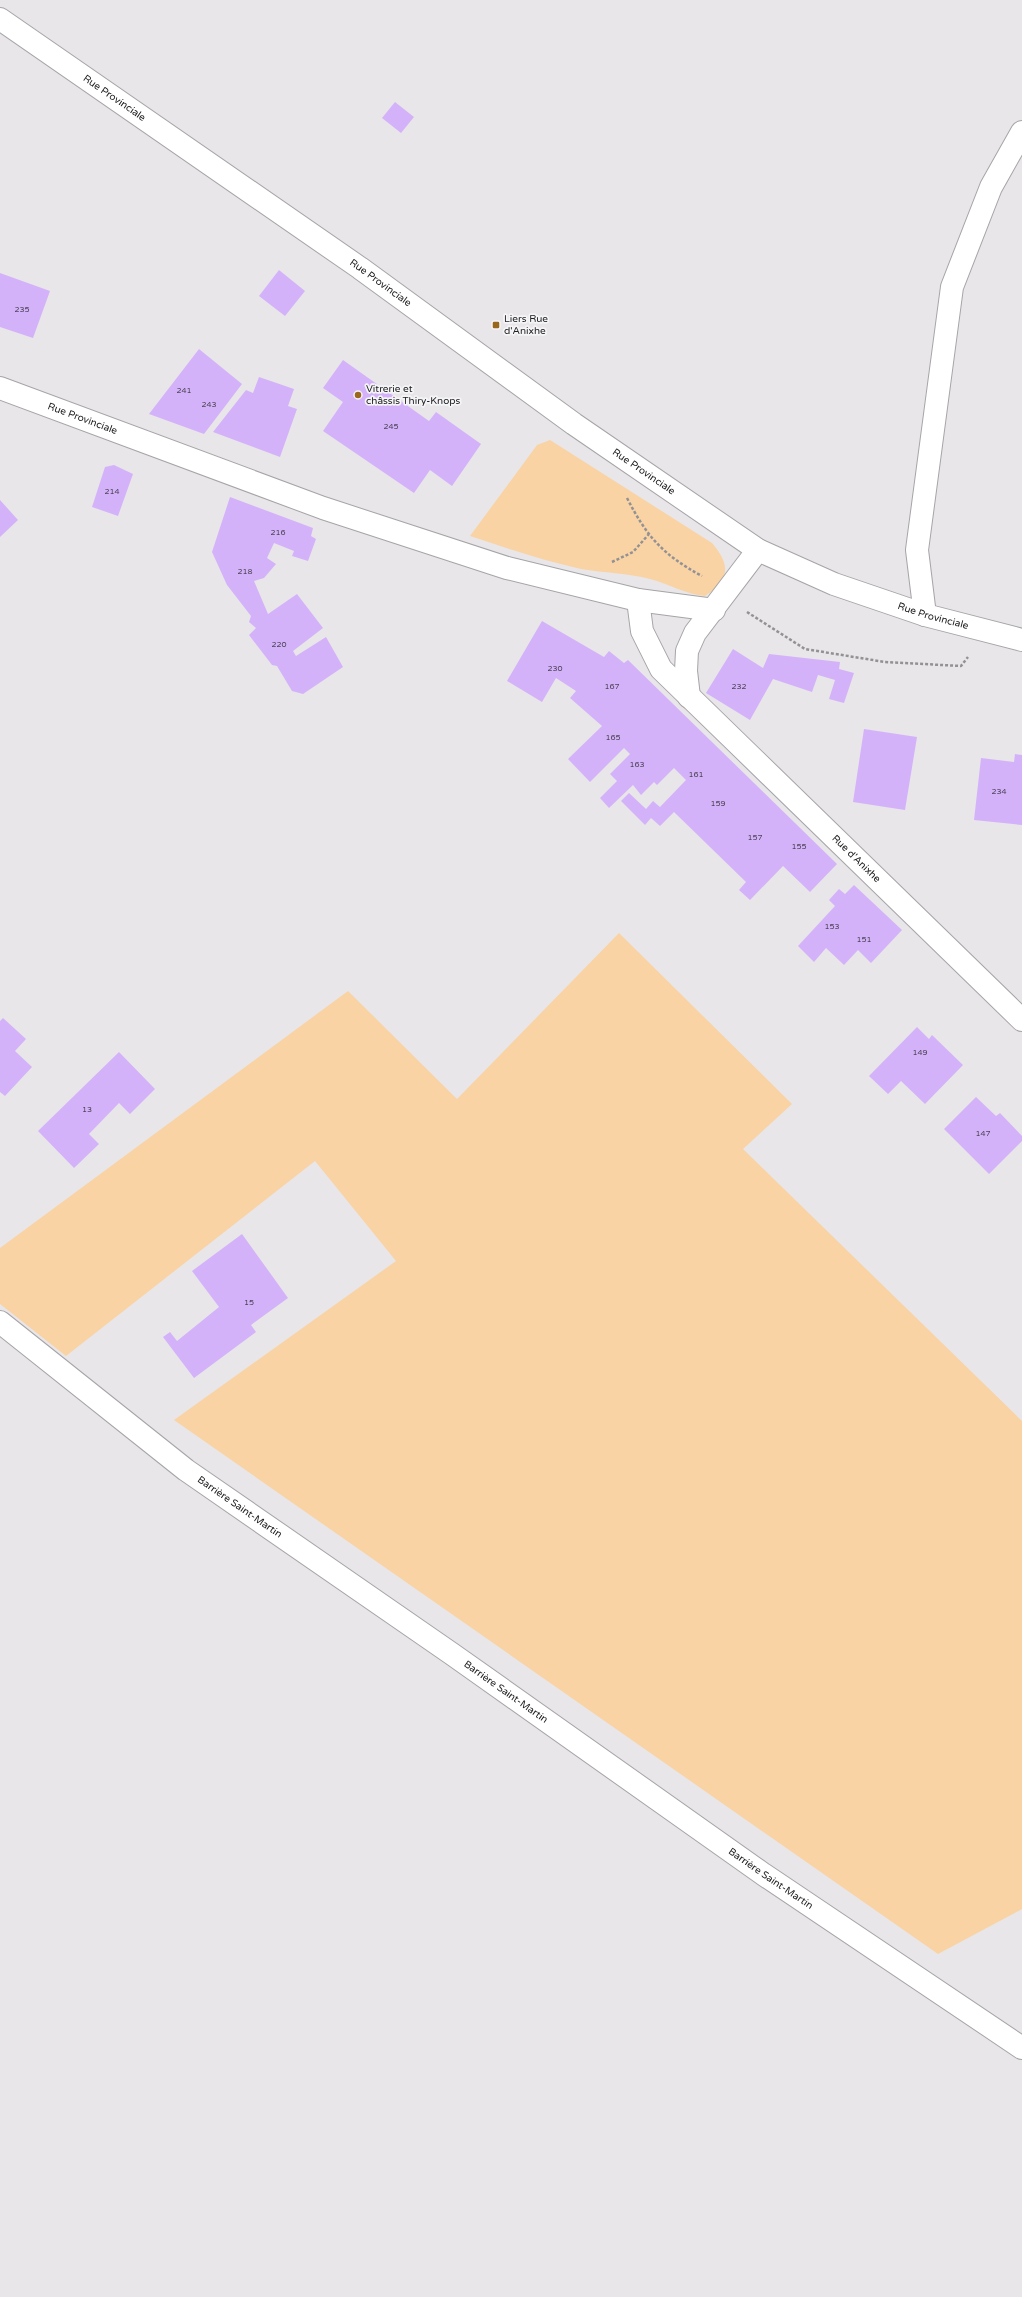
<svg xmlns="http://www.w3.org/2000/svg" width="1022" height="2297" font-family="'Varela Round',sans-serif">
	<rect width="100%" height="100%" fill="#e8e6e9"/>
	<path fill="#f9d3a4" d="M550,440L712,543C731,565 730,580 705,596C685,594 669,584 650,579C627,573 604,573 581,569C544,561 506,548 470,536L537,445Z
		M619,933L792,1104L743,1149L1022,1421V1909L938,1954L174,1420L396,1261L315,1161L66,1356L0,1304V1248L348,991L457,1099Z"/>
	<path fill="#d4b2fa" d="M395,102L414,117L401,133L382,118Z
		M279,270L305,291L285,316L259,296Z
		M0,273L50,291L33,338L0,327Z
		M199,349L242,384L204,434L149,414Z
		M343,360L429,421L436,412L481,444L452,486L430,470L414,493L323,431L343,402L323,388Z
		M259,377L294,389L288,406L297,409L280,457L213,432L246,390L253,393Z
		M114,465L133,474L118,516L92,507L105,467Z
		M230,497L313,528L311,536L316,539L308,561L292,556L294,551L274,543L267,558L276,564L264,578L254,581L268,614L297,594L323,628L293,651L296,656L326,637L343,667L303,694L292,691L277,666L272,665L249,635L256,628L249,622L251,616L227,585L212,552Z
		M0,500L18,520L0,537Z
		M542,621L604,657L609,651L624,663L628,660L837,864L810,892L783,866L750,900L739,890L746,882L674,812L660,826L651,818L645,825L621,801L629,793L646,809L653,801L660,807L686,780L674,768L657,785L654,782L641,795L633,785L609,808L600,798L617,781L610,774L630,754L624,748L590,782L568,759L602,726L570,698L576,691L556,678L542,702L507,681Z
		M733,649L763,668L769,654L840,662L839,669L854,673L844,703L829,699L835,680L818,675L812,692L773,679L750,720L706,693Z
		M864,729L917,737L905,810L853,802Z
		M1015,754L1022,755V825L974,820L981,758L1014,762Z
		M854,885L902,930L871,963L858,950L844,965L826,948L814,962L798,946L835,906L829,900L839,889L845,894Z
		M3,1018L26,1039L15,1051L32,1067L5,1096L0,1092V1021Z
		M917,1027L929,1039L932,1035L963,1065L925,1104L901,1081L888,1094L869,1076Z
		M119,1052L155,1089L130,1114L119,1103L89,1134L99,1144L74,1168L38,1131Z
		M976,1097L996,1116L1000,1113L1022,1136V1141L989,1174L944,1129Z
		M242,1234L288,1298L251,1325L256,1332L194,1378L163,1337L170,1332L177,1341L219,1307L192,1271Z"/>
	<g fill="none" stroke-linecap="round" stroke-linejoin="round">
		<g stroke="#a6a4a7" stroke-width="24">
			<g id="street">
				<path id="s1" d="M0,388L323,508L507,568L638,600L714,610"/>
				<path id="s2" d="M638,600L642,631L661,669L1022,1020"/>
				<path d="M925,615L917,550L952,287L991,187L1022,132"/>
				<path d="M689,697L686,671L687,651L695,633L758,550"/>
				<path id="s3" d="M0,1322L186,1470L452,1654L763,1874L1022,2048"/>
			</g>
		</g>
		<g stroke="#a6a4a7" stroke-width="24">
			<g id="secondary">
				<path id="s4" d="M0,19L360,268L574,424L758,550L834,584L925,615L1022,640"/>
			</g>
		</g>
		<path stroke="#939194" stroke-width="2.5" stroke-dasharray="3 2" stroke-linecap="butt" d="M627,498C647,537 663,555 702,576
			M612,562L633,552L649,534
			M747,612L805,649L885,662L961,666L968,657"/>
		<use href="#street" stroke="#fff" stroke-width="22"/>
		<use href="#secondary" stroke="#fff" stroke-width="22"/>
	</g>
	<g fill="#9a681c" stroke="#f5f4f7" stroke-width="1.5">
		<rect x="492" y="321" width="8" height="8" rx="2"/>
		<circle cx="358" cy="395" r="4"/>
	</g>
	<g text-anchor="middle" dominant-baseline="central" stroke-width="3.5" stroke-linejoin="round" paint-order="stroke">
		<g font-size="8" fill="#4e4558">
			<text x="22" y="309">235</text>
			<text x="184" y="390">241</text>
			<text x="209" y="404">243</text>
			<text x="391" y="426">245</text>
			<text x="112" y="491">214</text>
			<text x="278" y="532">216</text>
			<text x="245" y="571">218</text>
			<text x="279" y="644">220</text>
			<text x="555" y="668">230</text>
			<text x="612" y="686">167</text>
			<text x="739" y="686">232</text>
			<text x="613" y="737">165</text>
			<text x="637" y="764">163</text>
			<text x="696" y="774">161</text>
			<text x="999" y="791">234</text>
			<text x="718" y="803">159</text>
			<text x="755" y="837">157</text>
			<text x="799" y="846">155</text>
			<text x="832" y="926">153</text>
			<text x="864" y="939">151</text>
			<text x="920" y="1052">149</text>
			<text x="87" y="1109">13</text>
			<text x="983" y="1133">147</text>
			<text x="249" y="1302">15</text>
		</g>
		<g font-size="10" fill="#212122" stroke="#f5f4f7">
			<text stroke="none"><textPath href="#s4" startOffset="139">Rue Provinciale</textPath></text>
			<text stroke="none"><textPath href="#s4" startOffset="463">Rue Provinciale</textPath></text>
			<text stroke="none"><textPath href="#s1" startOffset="88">Rue Provinciale</textPath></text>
			<text stroke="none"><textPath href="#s4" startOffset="787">Rue Provinciale</textPath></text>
			<text stroke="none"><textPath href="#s4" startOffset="1113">Rue Provinciale</textPath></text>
			<text stroke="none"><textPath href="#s2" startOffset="346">Rue d'Anixhe</textPath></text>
			<text stroke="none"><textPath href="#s3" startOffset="303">Barrière Saint-Martin</textPath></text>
			<text stroke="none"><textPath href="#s3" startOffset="627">Barrière Saint-Martin</textPath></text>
			<text stroke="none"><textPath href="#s3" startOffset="951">Barrière Saint-Martin</textPath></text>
		</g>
		<g font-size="10" fill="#212122" stroke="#f5f4f7" text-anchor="start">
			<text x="504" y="319">Liers Rue<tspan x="504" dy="12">d'Anixhe</tspan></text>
			<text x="366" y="389">Vitrerie et<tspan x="366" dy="12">châssis Thiry-Knops</tspan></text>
		</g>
	</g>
</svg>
